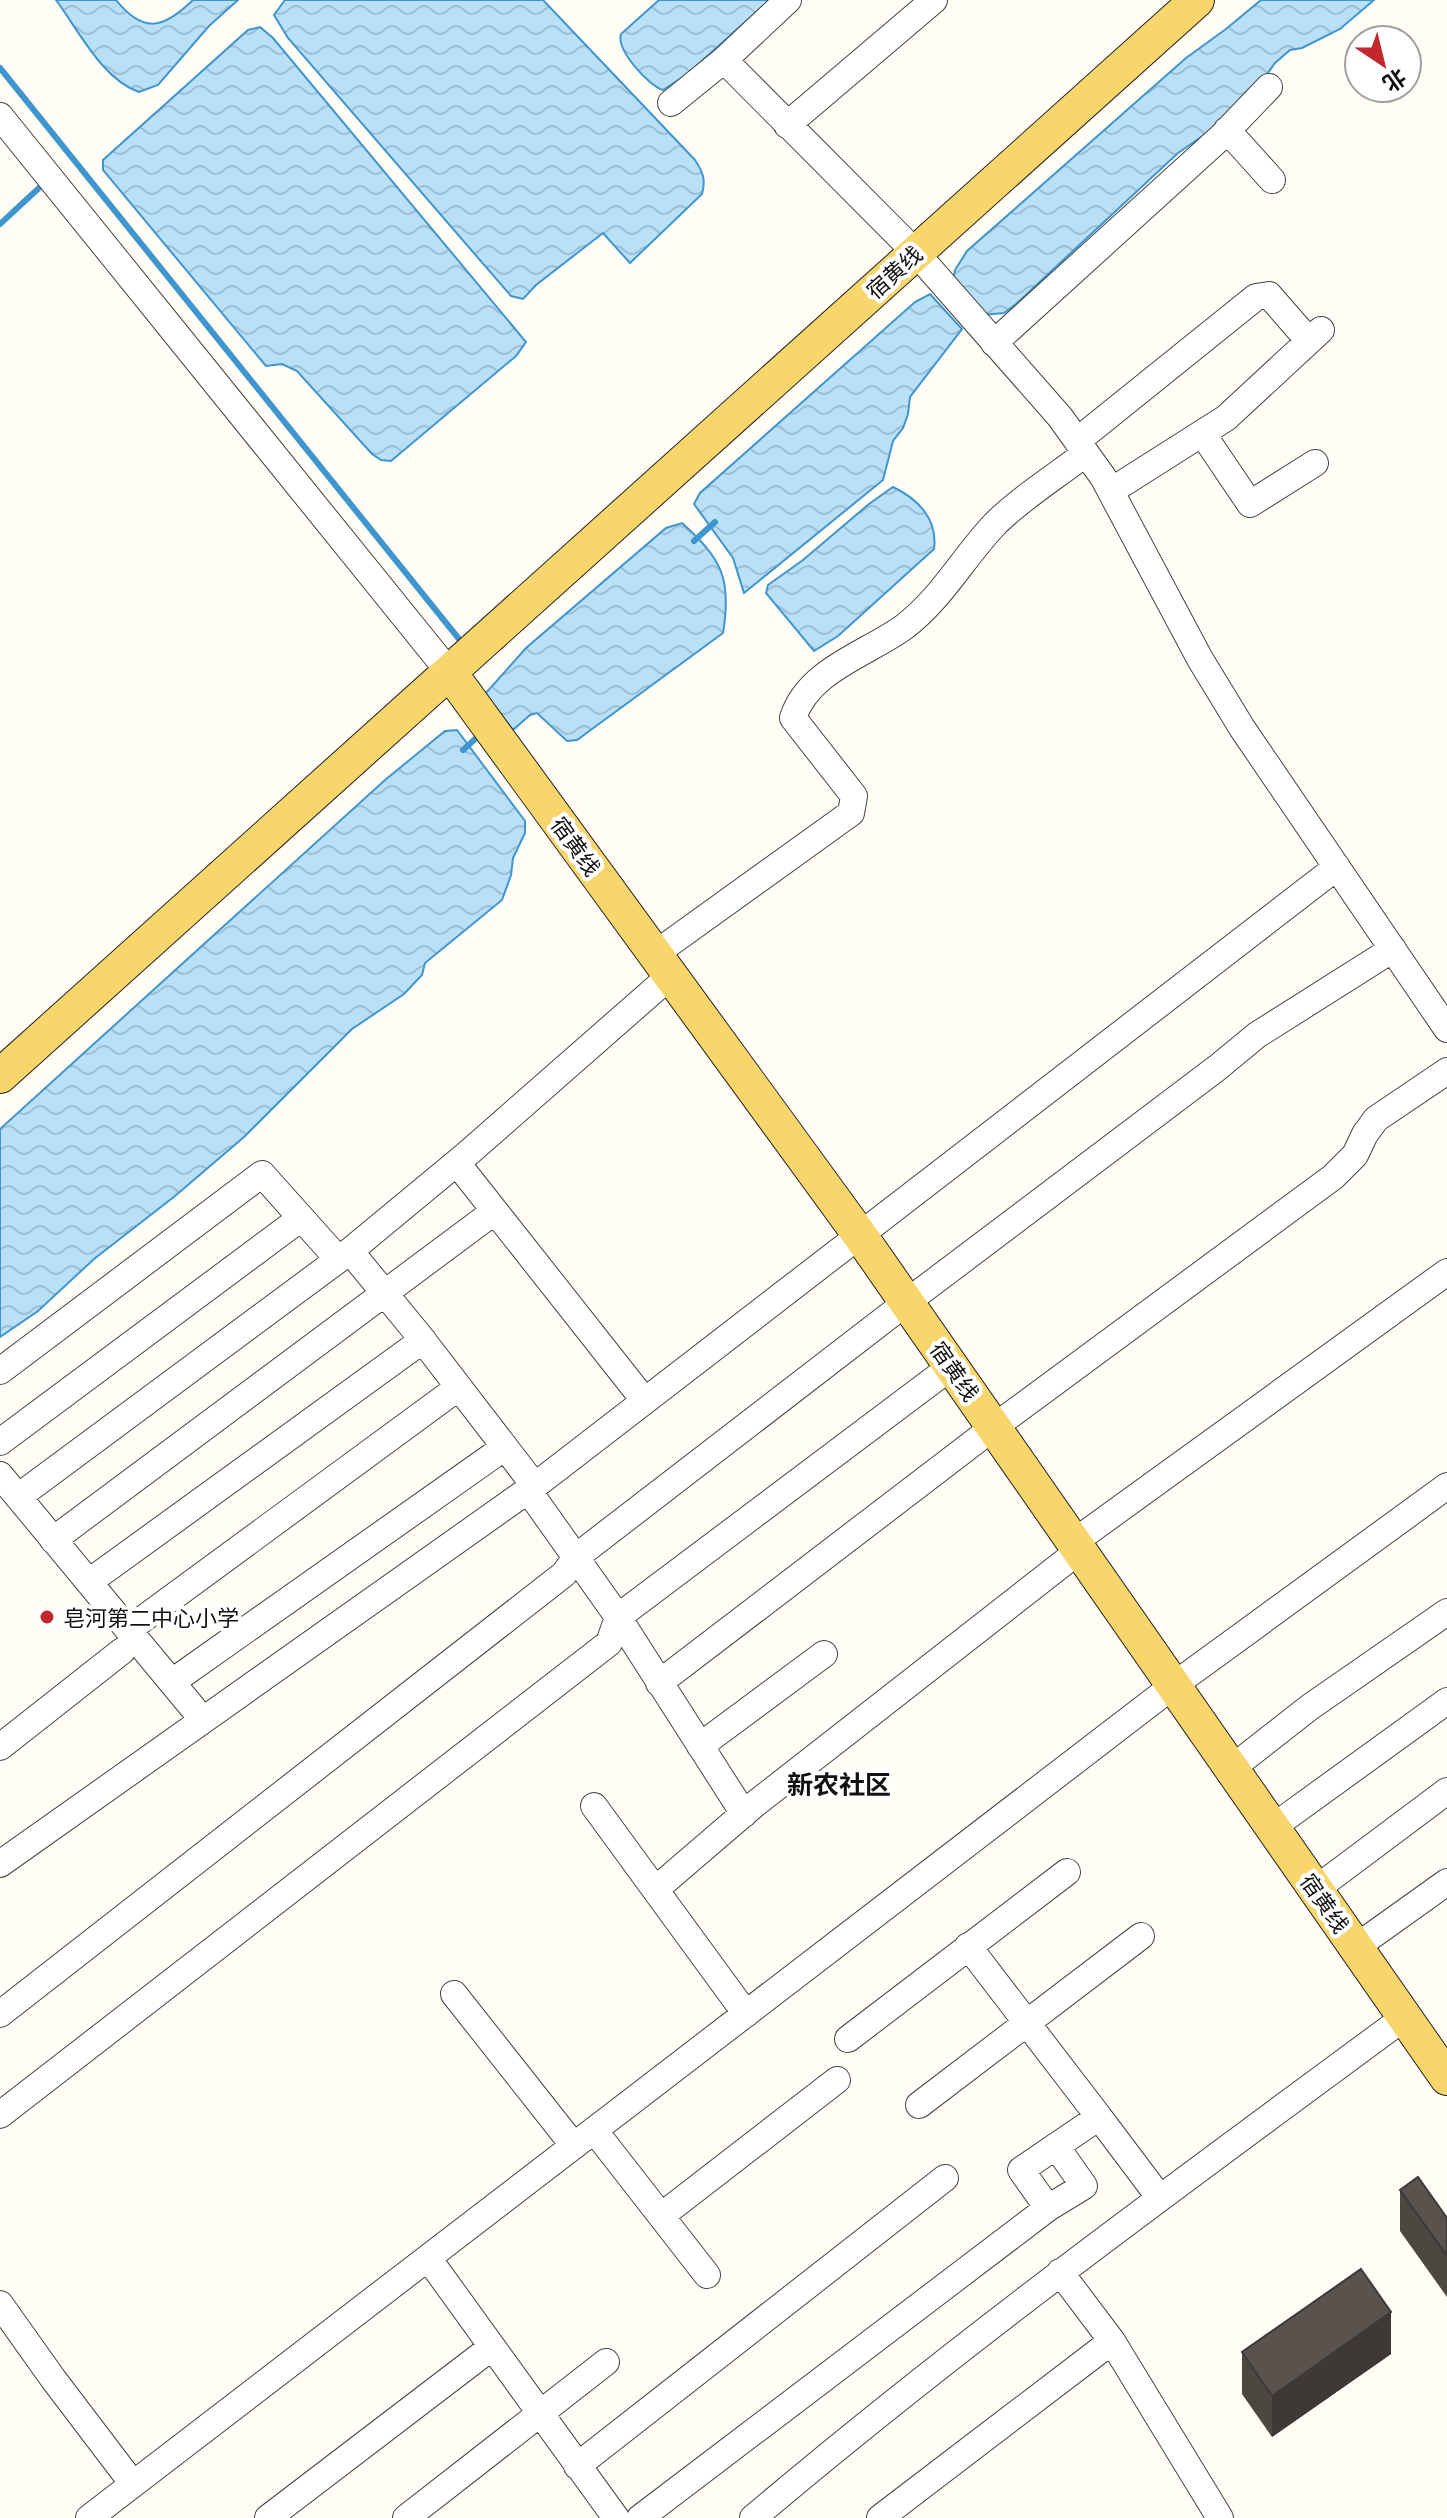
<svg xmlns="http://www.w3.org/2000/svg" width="1447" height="2518" font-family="'PT Serif','Noto Sans SC',serif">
	<defs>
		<pattern id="water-waves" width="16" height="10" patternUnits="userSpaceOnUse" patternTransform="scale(2)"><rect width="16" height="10" fill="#b9e0f7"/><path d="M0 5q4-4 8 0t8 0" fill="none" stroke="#9ebfd3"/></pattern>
	</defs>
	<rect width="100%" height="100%" fill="#fffdf5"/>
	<path fill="url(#water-waves)" stroke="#3f96cf" stroke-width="2" d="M56,0H116C144,35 164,28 193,0H238L209,26L158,85L139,92C102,79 79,31 56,0Z
		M285,0H543L695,160C703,172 706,180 702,194L630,263L603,233L536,285L523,299L511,296L288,38L274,15Z
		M659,0H770L686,75L663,90C648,85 616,50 621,34Z
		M1261,0H1374L1340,29L1302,48L1290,50L1275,63L1242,109L1178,153L1016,304L1004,313L982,315L953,281L955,270L967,251L1186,58L1226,29Z
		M260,27L273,38L526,342L516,356L391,461L381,460L372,454L297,371L282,364L266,366L103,170V160L248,30Z
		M930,294L962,329L910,397L908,414L903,428L893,441L883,480L744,593L733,558L694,504L700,493L915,302Z
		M893,487C918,499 938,519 934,549L838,636L814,651L766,593L768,585L803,560L869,504Z
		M682,523C722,559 732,579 723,633L577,740L567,741L537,713L530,715L513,730L485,694L526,648L666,528Z
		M457,730L525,821V833L513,858L511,875L502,900L425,963L422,975L404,994L352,1029L244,1137L175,1196L94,1259L38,1311L0,1337V1129L385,780L445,731Z"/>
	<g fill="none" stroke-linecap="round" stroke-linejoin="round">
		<path stroke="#3f96cf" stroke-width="6" d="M0,68L459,639
			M0,224L40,187
			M694,541L715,522
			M463,750L475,739"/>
		<g stroke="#444" stroke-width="28">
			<path id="minor" d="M724,60L916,253L1060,417L1103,477L1200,659L1242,728L1447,1029
				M671,103L724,60L788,0
				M0,116L450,673
				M787,125L934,0
				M1227,130L1272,180
				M994,343L1222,136L1269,87
				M1202,433L1250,504L1315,463
				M1077,441L1256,297L1269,295L1309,341
				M1111,491L1226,418L1321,330
				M655,954L851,813L854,796L793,718C808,670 867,654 904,627C941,599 963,558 994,525C1018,500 1058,475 1086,453
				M457,1163L644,1400
				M350,1251L418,1334L534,1485
				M0,1371L262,1174L338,1259
				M0,1442L301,1218
				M0,1475L203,1720
				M528,1490L618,1617L744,1814
				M18,1497L350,1251L466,1155L670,976
				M53,1540L495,1211
				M1074,1542L1447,1272
				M89,1582L423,1340
				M128,1630L459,1387
				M172,1682L505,1447
				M659,1683L994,1427L1333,1177L1355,1155L1365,1134L1376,1119L1447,1071
				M700,1746L824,1654
				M0,1747L122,1651
				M1232,1768L1310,1707L1447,1612
				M594,1806L746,2014
				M1273,1827L1447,1701
				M0,1864L541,1481L1337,867
				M656,1889L755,1804L1080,1550
				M1316,1889L1447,1791
				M968,1946L1099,2117
				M1356,1947L1447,1882
				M454,1994L574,2146
				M0,2014L564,1574L576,1557L907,1302L1217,1068L1257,1035L1393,949
				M848,2039L1067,1872
				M919,2105L1141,1936
				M0,2115L609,1643L618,1617L952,1366
				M594,2130L707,2275
				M1048,2208L1021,2170L1099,2117L1160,2198
				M661,2216L837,2080
				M428,2258L616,2518
				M1060,2272L1112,2341L1220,2518
				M0,2304L54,2380L133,2484
				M577,2466L945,2178
				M89,2518L1174,1685L1447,1486
				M268,2518L492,2347
				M406,2518L606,2362
				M640,2518L1048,2208L1084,2186L1056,2146
				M753,2518C962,2341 1184,2180 1405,2017
				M880,2518L1112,2341"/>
		</g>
		<g stroke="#222" stroke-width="36">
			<path id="major" d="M450,673L859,1234L1447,2078
				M0,1076L1197,0"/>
		</g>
		<use href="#minor" stroke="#fff" stroke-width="26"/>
		<use href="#major" stroke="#f9d66b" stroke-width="34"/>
	</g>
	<path fill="#4d4742" d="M1400,2190L1447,2218V2297L1400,2231Z
		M1242,2352L1391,2354L1272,2437L1242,2394Z"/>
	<path fill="#3f3936" d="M1391,2312V2354L1272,2437V2396Z"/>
	<path fill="#5a524d" stroke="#3f3936" stroke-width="2" d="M1418,2177L1447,2218V2256L1400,2190Z
		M1361,2269L1391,2312L1272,2396L1242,2352Z"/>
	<circle fill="#c4262e" stroke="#fff" stroke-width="3" cx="47" cy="1617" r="8"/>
	<g text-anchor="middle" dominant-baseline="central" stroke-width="8" stroke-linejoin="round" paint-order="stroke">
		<g font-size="22" fill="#111" stroke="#fff">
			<text transform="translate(894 272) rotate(-42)">宿黄线</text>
			<text transform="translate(576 846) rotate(54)">宿黄线</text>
			<text transform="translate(955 1371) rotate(55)">宿黄线</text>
			<text transform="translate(1325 1903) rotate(55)">宿黄线</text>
		</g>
		<g font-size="22" fill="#111" stroke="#fff" text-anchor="start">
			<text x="63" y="1617">皂河第二中心小学</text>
		</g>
		<g font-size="26" font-weight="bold" fill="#111" stroke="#fff">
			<text x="839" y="1784">新农社区</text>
		</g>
	</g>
	<g transform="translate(1383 64) rotate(145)"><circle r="38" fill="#ffffff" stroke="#a0a0a0" stroke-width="2"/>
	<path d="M0-6L14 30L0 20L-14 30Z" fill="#c4262e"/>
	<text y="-12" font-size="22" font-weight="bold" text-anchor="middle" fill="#111111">北</text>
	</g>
</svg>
